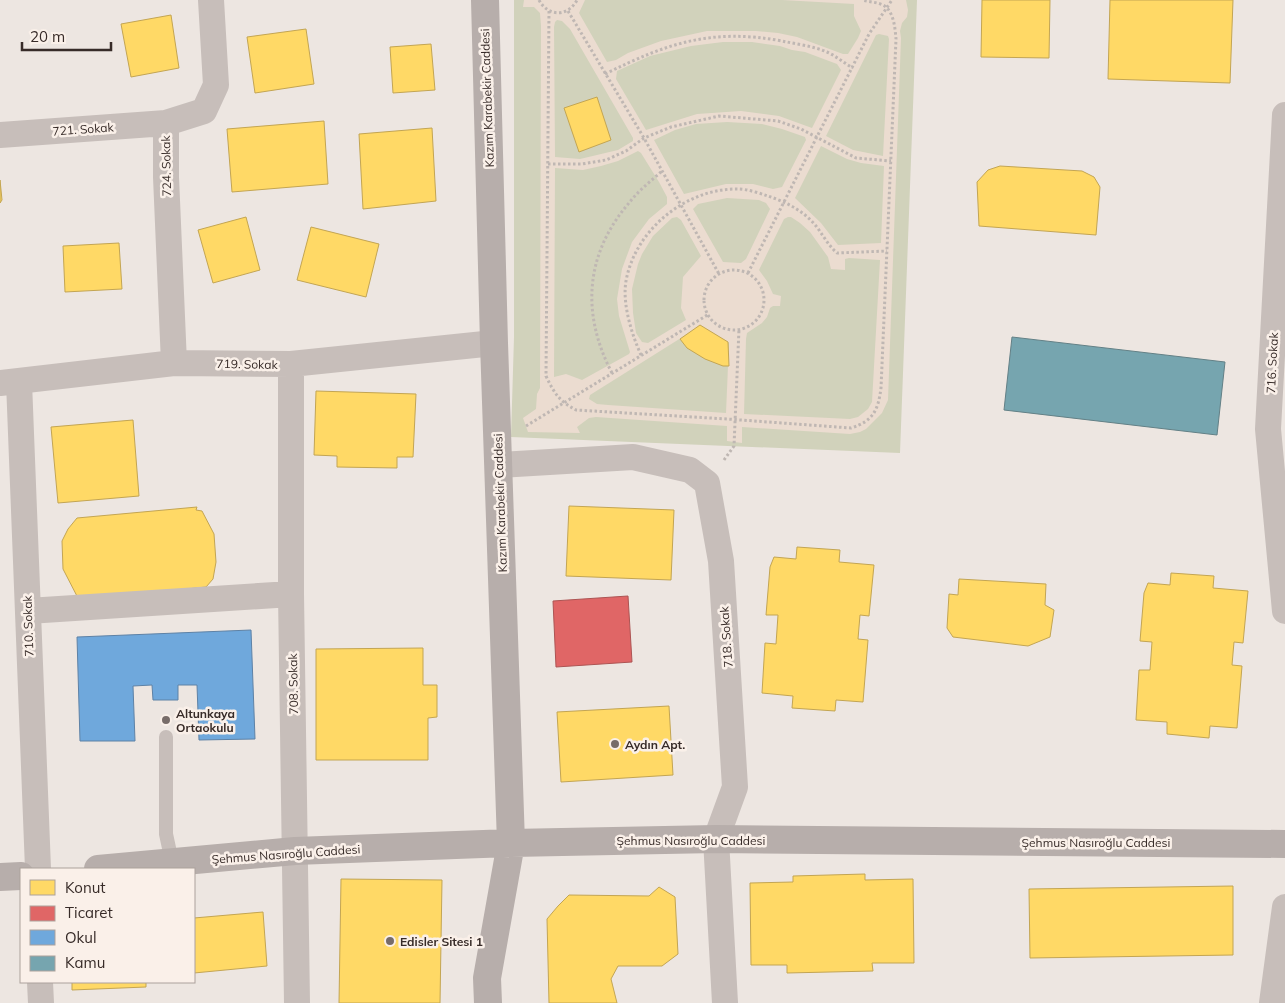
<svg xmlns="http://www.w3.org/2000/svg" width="1285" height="1003" font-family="Mulish,sans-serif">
	<rect width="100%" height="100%" fill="#ede6e1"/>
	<path fill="#d1d2bb" d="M514,0H917L900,453L511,437L514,337Z"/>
	<path fill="#ebdcd0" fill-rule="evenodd" d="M524,0H585L579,13L607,62L616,60L628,53L661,41L707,31H756L778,33L797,37L843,54H848L858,38L861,31L854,16V4L782,0H906L908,10L907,17L902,23L900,31L901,38L888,400L882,413L866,429L860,432L850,434L742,427V443L727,441V426L596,417L589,418L577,427L580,433L528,432L523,418L536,409L537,394L540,388L541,26L540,13L534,7H523ZM557,20L562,21L570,29L633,138V141L618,150L580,159L555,157L554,27L555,22ZM879,34L888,36L889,39L883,156L853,150L826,136L876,35ZM723,42H752L780,46L792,50L805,52L837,64L841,70L812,128L779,116L741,111L697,114L646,130L616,79L617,71L650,56L691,46ZM727,122L762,124L782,129L805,137L806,140L782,187L773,189L753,184H726L684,194L654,140L675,130L696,124ZM821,146L847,159L861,163L884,166L881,243L838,245L821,223L795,198ZM638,151L641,153L659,182L667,197V204L649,219L632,242L622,269L617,299L619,316L630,352L629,354L582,380L566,374L554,377L555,168L583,170L601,166L618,161ZM727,198L759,200L766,203L770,209L746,259L741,263L723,262L693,209L698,204ZM677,217L681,220L701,256L683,277L681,308L686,320L648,343L642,342L636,333L633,313L632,289L638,264L642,254L653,236L672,218ZM788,217H791L800,223L810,232L828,257L831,269L845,270V259L849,258L880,260L872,402L868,409L858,417L850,419L744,414L746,339L747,333L762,323L767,317L770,308L773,306H780L781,296L773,294L767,281L759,270L784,219ZM700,326L729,343L726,413L608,405L597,404L589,399L590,395Z"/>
	<path fill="#ffd966" stroke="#c3a553" d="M982,0H1050L1049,58L981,57Z
		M1110,0H1233L1230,83L1108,79Z
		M171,15L179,68L131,77L121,24Z
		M306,29L314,84L255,93L247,37Z
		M431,44L435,90L393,93L390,47Z
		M597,97L611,140L579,152L564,108Z
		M324,121L328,184L232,192L227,129Z
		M432,128L436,201L363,209L359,134Z
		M1000,166L1082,171L1094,177L1100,187L1096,235L979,226L977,182L988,170Z
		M0,180L2,200L0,203Z
		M246,217L260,270L213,283L198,230Z
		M311,227L379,244L366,297L297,280Z
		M119,243L122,289L65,292L63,246Z
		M700,325L728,342L729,366H723L705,359L687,348L680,339Z
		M316,391L416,394L413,457H397V468L337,467V456L314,455Z
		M133,420L139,496L58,503L51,427Z
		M569,506L674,510L671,580L566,576Z
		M197,507L196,510L202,511L214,534L216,562L213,579L206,587L79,600L63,569L62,541L68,529L77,518Z
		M797,547L840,550L839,562L874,565L869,616L860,615L858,639L868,640L863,702L836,700L835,711L792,708L793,696L762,693L765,643L776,644L778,615H766L770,567L774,557L796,559Z
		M1171,573L1214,576L1213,588L1248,591L1243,643L1234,642L1232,665L1242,666L1237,728L1210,726L1209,738L1167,734V722L1136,720L1139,670H1150L1152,642L1140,641L1144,593L1148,583L1170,585Z
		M959,579L1046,584L1045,605L1054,610L1050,637L1028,646L953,637L947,628L949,594L958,595Z
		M423,648V685H437V717L428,718V760H316V649Z
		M669,706L673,775L561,782L557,712Z
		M865,874V880L913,879L914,963H872L873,971L787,973V965H751L750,883L793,882V876Z
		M341,879L442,880L440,1003H339Z
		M1233,886V955L1030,958L1029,889Z
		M659,887L675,897L678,954L662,966H618L611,979L617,1003H549L547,919L558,906L569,895L649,896Z
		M263,912L267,966L194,973V918Z
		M72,982H146V987L72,990Z"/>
	<path fill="#e06666" stroke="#ad5453" d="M628,596L632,662L556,667L553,601Z"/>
	<path fill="#6fa8dc" stroke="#5e82a6" d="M251,630L255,739L199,740L197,685H178V700H153L152,685L133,686L135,741H80L77,637Z"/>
	<path fill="#76a5af" stroke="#638086" d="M1012,337L1225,362L1217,435L1004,410Z"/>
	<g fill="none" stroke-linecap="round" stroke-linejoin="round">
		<path stroke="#bfb7b3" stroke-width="3" stroke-dasharray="2.5 2.5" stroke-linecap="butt" d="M539,0C548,17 568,17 577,0
			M549,11L546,376C554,393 559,401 576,410L727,419L851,428C873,421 878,411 881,388L896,39C895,28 894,11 883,5C877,2 869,2 862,0
			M568,11L644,138L719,274
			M605,74C668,43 711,28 782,41C796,44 813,46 827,52C836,56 844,63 853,68
			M548,164H582L606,160L626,151L644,138L671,127L719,116L778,121L801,129L856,158L891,161
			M704 300a30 30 0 1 1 60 0a30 30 0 1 1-60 0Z
			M748,273L869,34L892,0
			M641,355C632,335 622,304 626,281C635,230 686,188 738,189C747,189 759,193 768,196C786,202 804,211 816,226C823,235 828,245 837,253L887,251
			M612,373C581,314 585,254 629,203C638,191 651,181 662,171
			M526,426L709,314
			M724,460L734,446L739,329"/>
		<path stroke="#c7beba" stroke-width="14" d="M166,737V834L172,862"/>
		<path stroke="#c7beba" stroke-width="26" d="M1285,115L1268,429L1285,611
			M0,135L166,123
			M174,363L166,177V123L204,111L216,85L211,0
			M291,364V594L297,1003
			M19,382L38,869
			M0,383L174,363L291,364L494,343
			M498,465L633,457L690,470L707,483L721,561L735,787L716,839L725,1003
			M28,611L291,594
			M40,982L41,1003
			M1272,1003L1285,907"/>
		<path stroke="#b7aeab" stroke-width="28" d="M485,0L494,343L511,843L487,978L488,1003
			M98,869L295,851L511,843L716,839L1285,844
			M0,877L21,876"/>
	</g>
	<g fill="#776c69" stroke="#faf0e9" stroke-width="2">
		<circle cx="166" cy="720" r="5"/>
		<circle cx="615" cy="744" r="5"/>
		<circle cx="390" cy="941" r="5"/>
	</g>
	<g text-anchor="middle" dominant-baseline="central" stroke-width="5" stroke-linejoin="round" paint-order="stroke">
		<g font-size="12" fill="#372b28" stroke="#faf0e9">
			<text transform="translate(487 98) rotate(-92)">Kazım Karabekir Caddesi</text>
			<text transform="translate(83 129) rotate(-4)">721. Sokak</text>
			<text transform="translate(166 166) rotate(-91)">724. Sokak</text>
			<text transform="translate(1272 363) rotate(-87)">716. Sokak</text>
			<text transform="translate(247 364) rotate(1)">719. Sokak</text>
			<text transform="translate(500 503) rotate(-92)">Kazım Karabekir Caddesi</text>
			<text transform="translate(28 626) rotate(-92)">710. Sokak</text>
			<text transform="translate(726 637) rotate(-94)">718. Sokak</text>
			<text transform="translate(293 684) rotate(-91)">708. Sokak</text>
			<text x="691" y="840">Şehmus Nasıroğlu Caddesi</text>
			<text x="1096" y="842">Şehmus Nasıroğlu Caddesi</text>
			<text transform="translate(286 854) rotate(-4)">Şehmus Nasıroğlu Caddesi</text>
		</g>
		<g font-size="12" font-weight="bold" fill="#372b28" stroke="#faf0e9" text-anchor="start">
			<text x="176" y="713">Altunkaya<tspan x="176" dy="14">Ortaokulu</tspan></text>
			<text x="625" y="744">Aydın Apt.</text>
			<text x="400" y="941">Edisler Sitesi 1</text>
		</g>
	</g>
	<rect x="20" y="868" width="175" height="115" fill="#faf0e9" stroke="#aca19c"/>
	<rect x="30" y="880" width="25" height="15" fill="#ffd966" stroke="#aca19c"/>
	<text x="65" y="893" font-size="15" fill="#372b28">Konut</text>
	<rect x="30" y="906" width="25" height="15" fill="#e06666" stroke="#aca19c"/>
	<text x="65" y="918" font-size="15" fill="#372b28">Ticaret</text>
	<rect x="30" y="930" width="25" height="15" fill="#6fa8dc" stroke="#aca19c"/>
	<text x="65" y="943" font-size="15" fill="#372b28">Okul</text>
	<rect x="30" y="956" width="25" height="15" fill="#76a5af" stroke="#aca19c"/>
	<text x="65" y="968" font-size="15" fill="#372b28">Kamu</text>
	<path d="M22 42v8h89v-8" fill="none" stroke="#372b28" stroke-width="2.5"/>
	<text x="30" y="42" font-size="15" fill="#372b28" stroke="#faf0e9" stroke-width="4" paint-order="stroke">20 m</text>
</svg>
